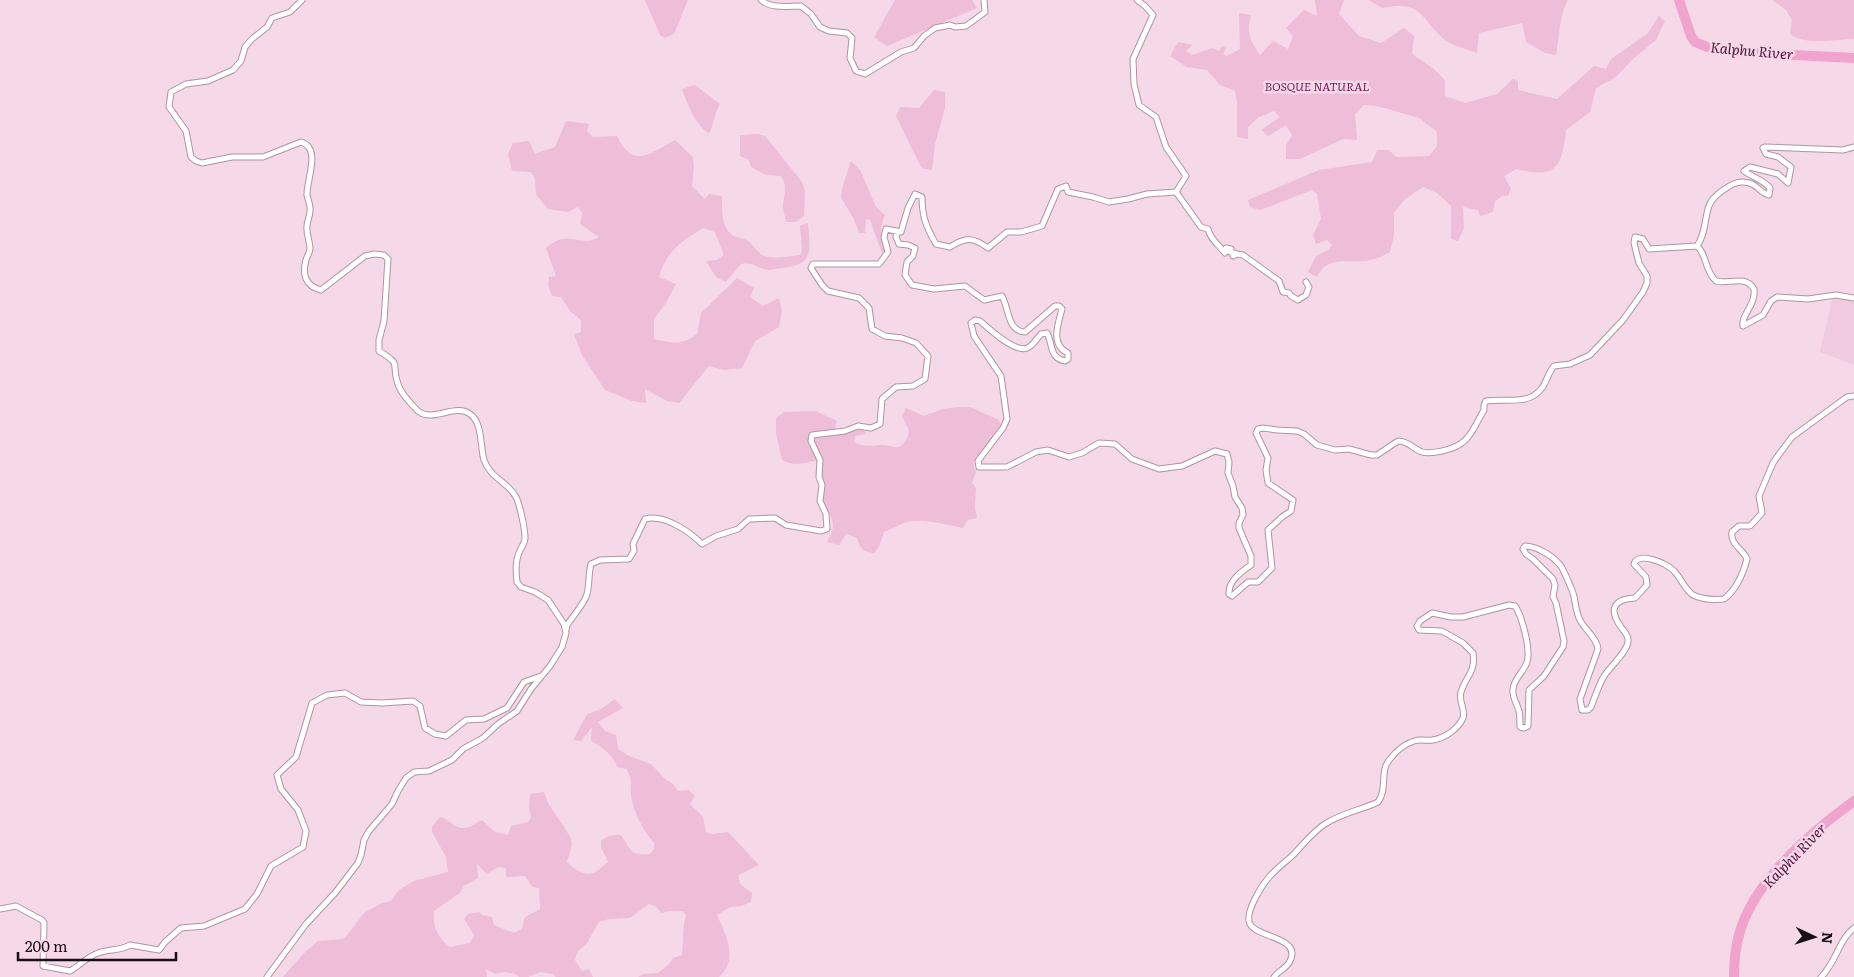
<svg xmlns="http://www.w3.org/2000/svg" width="1854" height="977" font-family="Literata,serif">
	<rect width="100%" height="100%" fill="#f6d9e8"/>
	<path fill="#f0cbdf" d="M1835,296L1854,300V365L1820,352L1832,300Z"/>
	<path fill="#eebdd7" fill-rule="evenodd" d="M645,0H688L674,34L665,38L660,35Z
		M895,0H972L977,8L887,46L874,37Z
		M1315,0H1344L1339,14L1359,36L1381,43L1404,28L1414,36L1412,54L1434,69L1445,80V96L1465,103L1497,94L1513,79L1518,81V90L1557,99L1594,66L1606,69L1611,59L1647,34L1659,16L1665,21L1656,40L1634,58L1616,77L1596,88L1590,112L1566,130C1562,168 1556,179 1516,169L1504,176L1511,188L1508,196H1502L1495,201L1493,212L1480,216L1478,210L1463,207L1464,228L1458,241L1451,239V206L1437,193L1423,187L1404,200L1394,213V235L1390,252C1384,255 1377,259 1371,260C1351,265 1329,253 1317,277L1308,272L1316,256L1328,250L1332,245L1327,240L1316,244L1313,235L1321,219L1317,194L1312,190L1260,210L1250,207L1248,200L1319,170L1372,162L1377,150H1389L1396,157L1429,156L1437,146V132L1419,118L1377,106L1364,105L1355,114L1357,140L1343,139L1300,159H1286V145L1292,135L1286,125L1268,136L1261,130L1280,117L1274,111L1259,117L1248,127V139L1237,137V102L1235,91L1220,85L1207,70L1187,67L1170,56L1178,42L1193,45L1186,51L1192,55L1212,48L1219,51L1222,46L1226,48L1223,54L1226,56L1240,49L1239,13L1251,15C1246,34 1249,38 1260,55L1273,41L1288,49L1293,36L1286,28L1304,10L1317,16Z
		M1368,0H1568C1560,11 1559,40 1556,55L1545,53L1526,42L1522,23L1479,33L1477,53C1467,49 1453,46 1445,40C1418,17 1424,0 1382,8Z
		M1772,0H1854V39C1836,39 1805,46 1790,34L1792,20L1786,10Z
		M695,85L720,104C714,114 714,124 709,134C694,123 688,105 682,89Z
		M934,90L945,92V108L935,144L932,170L924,169L920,165L896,116L900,107L919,108Z
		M566,121L589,124L587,131L593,137L617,136C633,170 649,154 675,140L693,157L694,167L692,186L705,199L709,194L722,196C722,208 721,230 734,236C738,238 744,238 748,241C754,245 756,251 762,255C770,260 791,256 800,255L802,250L800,225L808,223C810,250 815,265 782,268C777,268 771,271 767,270C755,267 754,262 741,264L726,282L716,277L706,261L717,260L724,255L715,232L703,228C682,241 666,251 659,277L676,284L666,303L654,319V339C673,343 681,346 697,334L701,313L737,278L754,288L750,297L763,306L779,298L782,311L779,327L755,341L742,368L724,370L709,366L679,403L667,401L645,389L646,403L632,401L605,390L582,355L574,334L581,332V320L570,311L561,297L552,296L548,285L549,277L556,276L546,248C569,227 580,249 599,237L580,224L582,213L578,207L568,212L548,209L536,194L535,179L531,172L512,171L508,154L513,143L529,141L535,154L555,147Z
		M758,134L765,136L802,182L805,191L804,216L796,222H786C785,217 783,210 783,205C784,194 788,187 781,176L766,175L751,167L749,160L740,156V135Z
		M851,161L860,170L876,207L885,215C878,231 881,235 886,250L882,253L870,220L866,219L865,233H859L854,219L841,198L843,185Z
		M958,407H970L999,420C1000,423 1001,425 1001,428C1000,433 993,446 989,449C980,456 969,458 976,472L972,483L976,488L975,508L977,518L968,520L963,528C948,525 922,518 907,522C900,524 892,529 884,532L879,547L874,553C864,552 860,549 857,538L846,534L839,545L827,542C834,531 836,520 826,509C824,505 821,502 822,498C822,494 824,489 825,486L821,476L822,460L812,439L815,435L847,433L864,428L865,434L855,436L854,442C865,448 872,445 883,445C890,445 896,450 902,445C907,441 908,436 909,430L902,416L906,408L924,416L943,409Z
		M815,411L837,421L834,430L818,431L810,433L818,460C806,463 794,467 782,460L776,434V418L784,412Z
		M615,699L623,708L598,722L605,731L616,735L618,749L629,756L651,764L665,779L673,784L678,791L688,790L695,796L690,804L703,817L706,832L712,834L728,832L759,865L738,875L740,884L752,893L751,902L741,906L730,907L717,915C726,935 739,959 719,977H638L643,974L658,973L668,965L673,958L682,955L684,924L686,915L683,911H670L661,913L657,907L649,904L630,918L609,919L599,922L587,943L577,952L575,960L582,971L589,969L593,977H556L553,974L540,972L528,977H519L515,974L505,972L495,974L486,969L487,977H283L302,955L318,941L334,940L345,938L364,913L380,904L391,901L399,890L414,881L448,872L446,857L432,832V826L440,817C445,818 447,820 451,823C464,833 469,827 482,820L495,832L508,835L511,826L528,822L531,818L529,808L530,794L544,792L548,803L571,838L572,845L567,862C573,869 584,876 594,873C598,871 604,865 608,862L601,847V841C607,836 614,834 621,835C631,850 630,856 650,854L654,849V843C643,830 634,813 631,796C630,786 633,778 626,769L617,767C615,757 600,745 591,741L592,727L581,741L573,740L587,714L601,709ZM477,864L487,874L498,867L506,868V877L525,876L532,887L539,888L540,909L525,917L522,929L514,933L494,925L492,917L482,915L479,912L468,914L464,919L474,935L470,943L450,947C438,939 432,925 434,911L460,893L464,886L478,878Z"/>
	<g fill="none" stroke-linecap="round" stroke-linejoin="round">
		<path stroke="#efa3cd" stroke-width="10" d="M1679,0L1691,36L1695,42L1707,47L1735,52L1854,58
			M1734,977C1734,963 1735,949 1739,935C1753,881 1810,833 1854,801"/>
		<g stroke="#af94a2" stroke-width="7">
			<path id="minor" d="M761,0C771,9 788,6 801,6L811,14L820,27L829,31L847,33L852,38L850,58L856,71L865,74L901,52L914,48L924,36L935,28L950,25L955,27L966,26L985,12L984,0
				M1137,0L1145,6L1153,15L1133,59L1134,84L1139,105L1156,117L1166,147L1186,176L1176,192
				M897,231L896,237L899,244L908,245L915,248L913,256L907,262L905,275L912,285L934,289L965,286L984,300L1002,296C1009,308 1007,331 1025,332L1055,306H1059L1062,309C1058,324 1050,345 1068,353V359L1065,361C1049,358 1053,344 1047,333L1041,334C1037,338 1033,346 1027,348C1015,353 989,329 980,321L975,320L971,323L974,336L1001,376L1007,419L1003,428L978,461L979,467H1007L1036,452L1048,450L1069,457L1082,453L1099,443L1115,444L1132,459L1159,469L1182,466L1215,451L1227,454L1229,462L1228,473L1233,486L1235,497L1242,508L1243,515L1239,523V528L1251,556V565C1241,572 1228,581 1229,594L1232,596L1248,582H1258L1272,568L1268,530L1282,517L1291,511L1293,500L1268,483L1266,470L1268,458L1256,433L1258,429L1263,428L1277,430L1297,431L1304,434L1317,445L1335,450L1349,449L1371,455H1377L1398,441C1409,441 1413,449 1422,452C1429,454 1436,452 1442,451C1470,445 1471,432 1484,410V405L1486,401C1506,398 1529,406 1542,388C1547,381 1548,373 1554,366L1570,364L1590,355L1623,320L1643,292L1647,283V276L1639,263L1634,243L1635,237L1643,239L1649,249L1697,246C1706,233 1704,220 1709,206C1712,196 1733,181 1743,182C1757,182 1760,194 1769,195L1770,188C1764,180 1752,177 1744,171L1750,167L1778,174L1788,183L1791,167L1778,157L1766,154L1763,148L1765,147L1843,150L1854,147
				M1697,246C1707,254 1704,270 1716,281C1729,285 1745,274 1754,289C1756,306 1741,314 1743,326L1763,315L1771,301L1777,297L1808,299L1836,295L1854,298
				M566,630L567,625C573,616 582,606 586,597C590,588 588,574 591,564L600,560L629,559L634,551L633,544L645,519C664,514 689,531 702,544L716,536L738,529L749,519L775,518L786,525L821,531L827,529L826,514L820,501L822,485L819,477L820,460L811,441L812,435L845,431L858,426L871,428L880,424L882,399L896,387L913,386L925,379L928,356L916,343L902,338L885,336L872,329L869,308L859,298L828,291L822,285L811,268L813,264H879L888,252L884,237L886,229L901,232L908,208L915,194L922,197C922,216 926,227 936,244L950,247C966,237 973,237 988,248L1007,232H1021L1042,226L1058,189L1066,186L1068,192L1093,197L1109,202L1128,199L1147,194L1176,192L1201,227L1208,229C1210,239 1219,245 1225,253L1226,248L1231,249L1230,252L1235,253L1233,256L1237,254L1243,255L1279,281L1283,292L1289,293L1291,296L1298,300L1306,295L1309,287L1306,282
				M0,909L16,906L42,920L44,923L43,966L70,971C80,965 87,957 98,953C109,949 120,951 130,945L159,950L165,942L181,928L204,926L245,909L257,894L271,866L303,847L306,831L298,810L281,789L277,775L296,757L312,703L327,695L345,693L361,702L382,703L413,701L420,706L425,728L435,734L446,736L466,720L484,719L507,708L524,682L541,676
				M267,977L306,924L335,893L358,863L361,855L364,840L369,831L392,804L398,791L406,778L414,772L429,771L452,760L463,749L483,738L498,724L517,711L531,689L550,666L562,647L566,633L564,624L548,600L535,592L521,587L517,582C516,574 515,564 518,556C519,550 525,544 525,538C525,529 520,505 516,497C508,482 490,478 484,460C480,447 483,423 470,414C455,403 433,423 418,411C411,404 401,394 398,384C390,363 404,366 379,351V340L384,321L388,259L384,255L374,254L365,256L321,290C305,286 302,274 306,260C307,256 310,252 310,249C310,241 306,234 307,226C307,221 310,216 310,211C311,206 308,200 307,195C306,181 322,148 301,142L263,157H232L202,163L196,161L191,157L186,131L169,107L171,92L186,84L208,81L233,70L241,61L245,47L252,39L267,27L272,18L290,12L302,0
				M1274,977C1278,971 1287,968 1290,961C1302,937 1257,938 1250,924C1244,913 1262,885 1270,876C1277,868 1287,861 1295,853C1304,843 1314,831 1325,824C1342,813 1361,810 1378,802C1388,789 1379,771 1390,759C1396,751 1405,744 1414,741C1420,739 1427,741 1433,740C1445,738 1458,729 1463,718C1466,710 1458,701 1461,692C1466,676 1476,672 1473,653L1463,643L1442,631L1419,630L1417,626L1420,621L1432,613L1451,617H1463L1509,605L1515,606C1522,616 1531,650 1527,662C1524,672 1514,678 1513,689C1512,698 1517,703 1519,711C1520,716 1520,722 1520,727L1524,728L1528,726L1529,690L1544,676L1563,647L1564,641L1556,603L1553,597L1555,585L1553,579L1533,559L1526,554L1523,549L1525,546C1537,546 1553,556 1561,566C1565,573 1569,583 1572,590C1576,600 1575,611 1580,620C1585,630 1597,638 1598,649L1580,699L1582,710H1588L1591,707C1595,697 1598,687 1603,678C1608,668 1629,651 1628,640C1628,634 1624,632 1621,627C1608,609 1614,599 1635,598L1647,585L1646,577L1634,564C1638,551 1667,563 1674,571C1681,578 1685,590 1693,595C1703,600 1713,600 1724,599C1736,590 1743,574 1747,559C1743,549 1730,545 1732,532L1739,526H1750L1762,513L1759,496L1773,463L1780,453L1792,437L1847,397L1854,396
				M1821,977C1836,963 1839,939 1854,928"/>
		</g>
		<use href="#minor" stroke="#fff" stroke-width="5"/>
	</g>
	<g text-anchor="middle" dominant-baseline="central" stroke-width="5" stroke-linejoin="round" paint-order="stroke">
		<g font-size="12" font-style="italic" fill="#741d55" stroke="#f6d9e8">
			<text x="1317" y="86">BOSQUE NATURAL</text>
		</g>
		<g font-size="14" font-style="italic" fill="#510f3a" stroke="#f6d9e8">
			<text transform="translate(1752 50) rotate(5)">Kalphu River</text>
			<text transform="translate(1794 855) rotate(-46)">Kalphu River</text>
		</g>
	</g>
	<g transform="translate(1814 937) rotate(94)" stroke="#f6d9e8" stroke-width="4" paint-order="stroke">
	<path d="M0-4L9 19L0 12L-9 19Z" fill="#190f15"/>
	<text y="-8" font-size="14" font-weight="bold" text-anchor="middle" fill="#190f15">N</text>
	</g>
	<path d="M18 952v8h158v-8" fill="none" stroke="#190f15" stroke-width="2.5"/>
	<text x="25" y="952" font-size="15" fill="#190f15" stroke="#f6d9e8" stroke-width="4" paint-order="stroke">200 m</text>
</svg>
